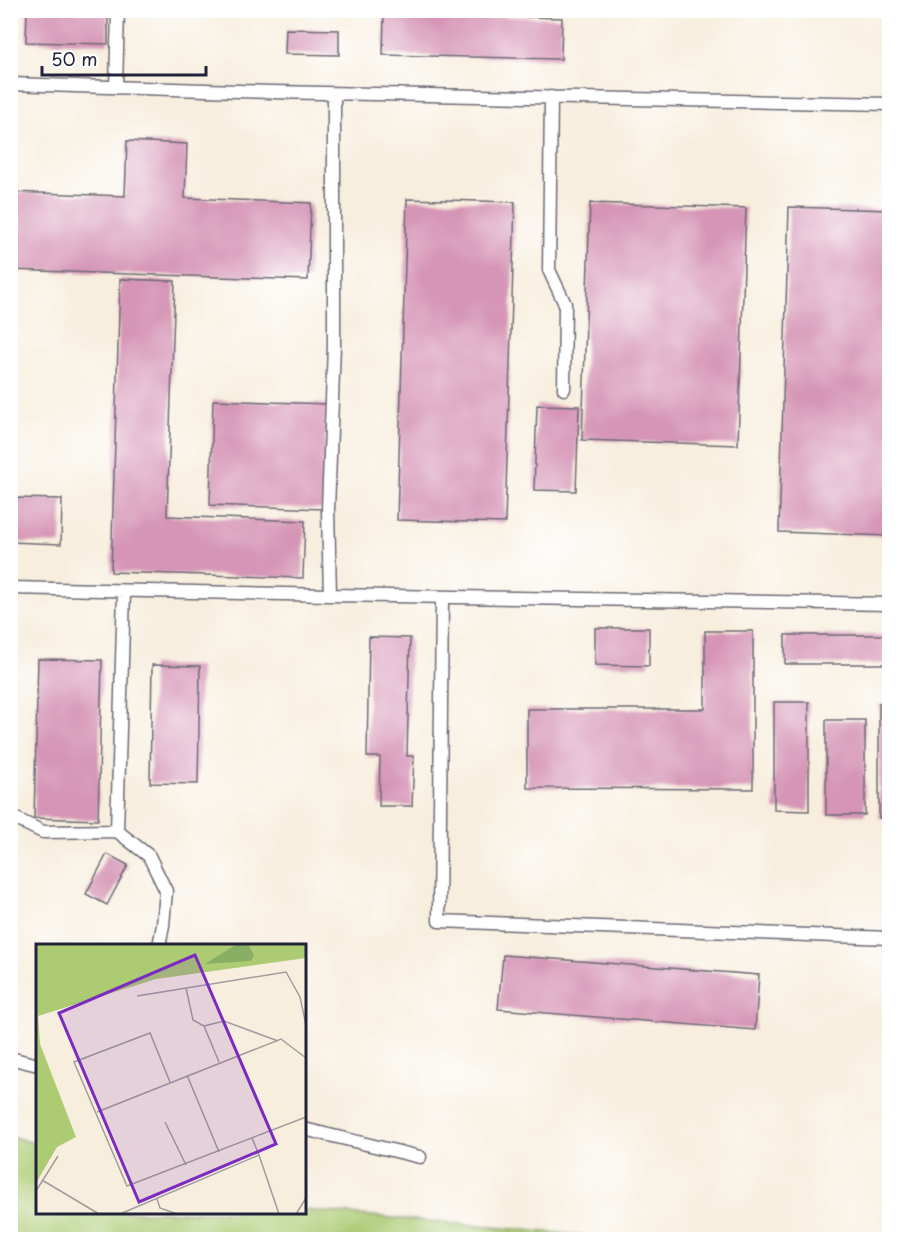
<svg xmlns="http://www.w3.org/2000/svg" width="900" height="1250" font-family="'Playpen Sans',sans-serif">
	<rect width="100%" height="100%" fill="#fff"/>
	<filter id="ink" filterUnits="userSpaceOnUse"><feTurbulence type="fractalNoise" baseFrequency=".0167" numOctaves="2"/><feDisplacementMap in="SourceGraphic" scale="12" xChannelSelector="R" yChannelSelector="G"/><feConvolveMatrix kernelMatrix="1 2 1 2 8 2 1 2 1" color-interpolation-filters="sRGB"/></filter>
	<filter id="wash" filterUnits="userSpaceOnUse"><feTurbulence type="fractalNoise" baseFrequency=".008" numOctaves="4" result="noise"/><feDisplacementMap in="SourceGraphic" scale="24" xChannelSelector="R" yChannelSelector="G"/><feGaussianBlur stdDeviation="1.35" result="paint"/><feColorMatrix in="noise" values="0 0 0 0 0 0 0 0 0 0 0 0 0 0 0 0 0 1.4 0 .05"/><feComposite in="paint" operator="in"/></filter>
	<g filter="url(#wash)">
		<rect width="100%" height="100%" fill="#f7eede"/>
		<path fill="#accb73" stroke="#677657" stroke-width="1.5" d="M11,1136L37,1144L38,1212H304L305,1210L621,1239H11Z"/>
		<g id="blocks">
			<path fill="#d695b6" d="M27,10H108V44L26,42Z
				M384,13L562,18L561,59L383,55Z
				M286,29L339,30V55L285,54Z
				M127,141L187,144L185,198L311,203L308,280L10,270V192L125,196Z
				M407,199L515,202L505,523L397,520Z
				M590,203L746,208L738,445L582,440Z
				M789,207L890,210V480L888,536L779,532Z
				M120,279L175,281L167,516L305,521L303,578L111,572Z
				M213,400L327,404L323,509L210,505Z
				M537,405L579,406L576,491L534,490Z
				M10,498L62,499L61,544L10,542Z
				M595,628H649V666L595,665Z
				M705,631H753V789L527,788V709H705Z
				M785,635H886V664H785Z
				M369,637L410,638L407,756H414L412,806H379L380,757H367Z
				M38,659L102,660L98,820L34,818Z
				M152,665L200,666L198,784L150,783Z
				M774,702H809V811L774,810Z
				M879,704H890V818H879Z
				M826,720H865V815H826Z
				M107,854L128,865L107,905L86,894Z
				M503,955L759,975L755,1030L498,1009Z"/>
		</g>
	</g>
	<g filter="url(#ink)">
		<use href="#blocks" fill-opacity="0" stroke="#6d6974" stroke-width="1.5"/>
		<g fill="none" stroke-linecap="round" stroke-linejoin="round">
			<g stroke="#6d6974" stroke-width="15">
				<path id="lane" d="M10,84L272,92L890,104
					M116,87L118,10
					M551,97L549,270L565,304L564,389
					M10,588L330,595L890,604
					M124,592L117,831L149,856L166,891L163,925L159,946
					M330,595L328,510L334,345V94
					M442,597L439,921L890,938
					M10,816L43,832L117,831
					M10,1058L38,1065
					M304,1129L420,1157"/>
			</g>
			<use href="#lane" stroke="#fff" stroke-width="12"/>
		</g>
	</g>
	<g transform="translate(36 944)">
		<rect width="270" height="270" fill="#f7eede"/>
		<path d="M0,0H270V14L120,35L2,72L4,100L40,193L21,203L0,239Z" fill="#accb73"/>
		<path d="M201,0H212L218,11L215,17L169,20Z" fill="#89af65"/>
		<path fill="none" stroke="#a29c9d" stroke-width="1.5" d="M150,44L157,76L168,82L183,118M101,52L250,28L264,53L270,81M168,82L188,77L242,97M151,131L183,208M134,138L114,89L38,118L91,242L270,173M61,168L245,95L270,114M129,178L150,221M216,194L223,211M6,236L63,270M0,247L22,212M121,255L124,264L141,270M84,270L223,211L243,270M260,270L270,254"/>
		<path fill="#7b2cbf" fill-opacity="0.15" stroke="#7b2cbf" stroke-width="3" d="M159,11L240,200L103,258L23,69Z"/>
		<rect width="270" height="270" fill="none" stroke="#22223b" stroke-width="3"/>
	</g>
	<rect width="900" height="1250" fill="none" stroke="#fff" stroke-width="36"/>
	<path d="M42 66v9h164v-9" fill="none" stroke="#22223b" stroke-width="3"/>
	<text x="51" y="66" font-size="18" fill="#22223b" stroke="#ffffff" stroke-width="4.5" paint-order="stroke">50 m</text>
</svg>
